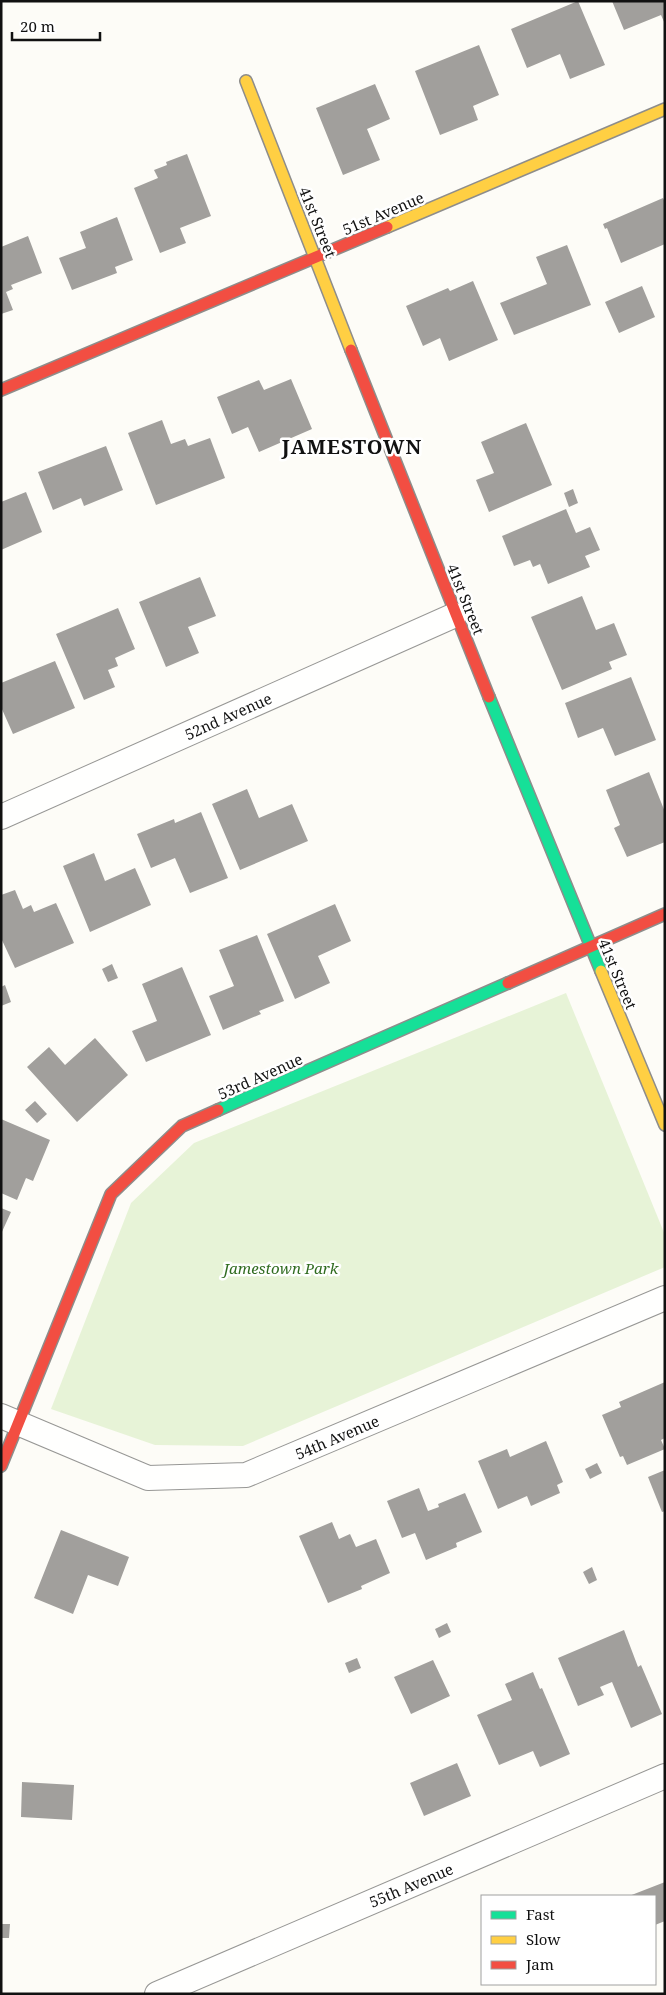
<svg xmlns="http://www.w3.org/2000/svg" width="666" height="1995" font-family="'Noto Serif',serif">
	<rect width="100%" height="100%" fill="#fdfcf7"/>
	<path fill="#e7f3d7" d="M566,993L665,1235V1267L243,1446L155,1445L51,1409L131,1203L194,1143Z"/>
	<path fill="#a19f9c" d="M578,1L605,65L570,79L560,54L527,68L511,29Z
		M612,1H665V24L661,15L624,30Z
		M479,45L499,95L473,106L478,120L440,135L415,71Z
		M375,84L390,119L367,129L380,160L343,175L316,108Z
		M187,154L211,216L180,228L186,243L160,253L134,188L158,178L154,170L167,165L166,162Z
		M663,198L665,202V244L621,263L607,228L605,229L603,224Z
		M117,217L133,260L115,267L117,273L72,290L59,258L86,248L80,232Z
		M28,236L42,273L11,285L13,289L6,292L13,310L1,314V247Z
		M567,245L591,305L514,335L500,303L547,284L536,257Z
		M473,281L498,340L449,361L440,338L423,346L406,306L448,288L450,291Z
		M642,286L655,317L619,333L605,302Z
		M291,379L312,429L259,452L248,427L232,434L217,397L259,380L264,390Z
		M162,420L171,444L185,439L188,446L210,438L225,478L156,505L128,433Z
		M526,423L552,485L489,512L476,480L494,473L481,442Z
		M106,446L123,490L84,506L81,498L53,510L38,472Z
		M573,489L578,503L569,507L564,493Z
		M26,492L42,532L1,550V502Z
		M566,509L576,533L590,527L600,550L585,556L590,567L548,584L540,564L533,567L530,560L514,566L502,536Z
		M200,577L216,616L188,627L199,653L166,667L139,602Z
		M582,596L596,630L614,623L627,655L609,662L612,669L562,690L531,617Z
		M118,608L135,649L115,658L118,666L108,670L115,687L84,700L56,634Z
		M55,661L75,708L13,734L1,707V683Z
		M631,677L656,740L615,756L603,728L578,738L565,703Z
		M649,772L665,812V842L627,857L614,828L620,825L606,790Z
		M247,789L259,818L292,804L308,841L240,870L212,804Z
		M201,812L228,878L190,893L175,858L151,868L137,834L174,819L175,823Z
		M94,853L105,881L135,868L151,905L90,932L63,866Z
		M15,890L23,909L31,905L34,912L56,903L74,943L15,968L1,938V895Z
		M335,904L351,941L318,956L330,983L295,999L267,934Z
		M257,935L284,1001L259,1011L261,1014L223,1030L209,996L234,986L219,950Z
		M112,964L118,978L108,982L102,969Z
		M182,967L211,1035L146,1062L132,1031L157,1021L142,984Z
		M5,985L11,1002L1,1006V987Z
		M95,1038L128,1075L77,1122L27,1067L49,1047L65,1065Z
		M35,1101L47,1114L37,1123L25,1110Z
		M1,1119L50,1140L33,1181L26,1178L17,1200L1,1193Z
		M1,1208L11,1212L1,1234Z
		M665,1382V1438L661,1440L665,1449L627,1465L623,1456L620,1457L602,1415L621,1407L619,1402Z
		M546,1441L563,1482L557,1485L560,1493L531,1506L527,1496L498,1509L478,1461L507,1449L510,1457Z
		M597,1463L602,1473L590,1479L585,1469Z
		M665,1470V1511L662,1512L648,1477Z
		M419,1488L428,1511L439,1507L438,1504L465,1493L482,1532L456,1543L457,1547L426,1560L415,1533L402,1538L387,1501Z
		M332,1522L339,1539L350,1534L356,1547L376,1539L390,1573L361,1586L362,1589L328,1603L299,1536Z
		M61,1530L129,1557L118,1586L88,1575L73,1614L34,1598Z
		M592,1567L597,1580L589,1584L583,1572Z
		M447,1623L451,1632L439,1638L435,1629Z
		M624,1630L638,1667L641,1665L662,1714L631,1728L612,1682L600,1687L604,1695L578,1706L558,1658Z
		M357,1658L361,1668L349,1673L345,1663Z
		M433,1660L450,1696L411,1714L394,1677Z
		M533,1672L540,1689L542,1688L570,1754L540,1767L533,1751L499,1765L477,1715L512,1700L505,1684Z
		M457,1763L471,1796L424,1816L410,1783Z
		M22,1782L74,1785L72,1820L21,1817Z
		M665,1882V1921L655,1925V1896H629Z
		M1,1924H10L9,1938H1Z"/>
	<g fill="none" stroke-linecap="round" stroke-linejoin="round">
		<g stroke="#979795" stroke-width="26">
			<path id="street" d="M1,817L455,615
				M1,1416L148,1478L246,1475L665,1298
				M157,1994L665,1776"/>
		</g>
		<g stroke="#8e8d8b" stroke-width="14">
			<path id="fast" d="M489,697L601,971
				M218,1110L508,983"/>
		</g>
		<g stroke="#8e8d8b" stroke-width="14">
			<path id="slow" d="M246,81L351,350
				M387,227L665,109
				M601,971L665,1125"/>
		</g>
		<g stroke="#8e8d8b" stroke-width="14">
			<path id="jam" d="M351,350L489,697
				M1,390L387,227
				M508,983L665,914
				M1,1466L111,1194L182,1126L218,1110"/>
		</g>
		<use href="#street" stroke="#fffffe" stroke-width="24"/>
		<use href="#fast" stroke="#16e098" stroke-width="11"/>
		<use href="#slow" stroke="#ffcf43" stroke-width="11"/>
		<use href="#jam" stroke="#f24e42" stroke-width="11"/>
	</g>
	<g text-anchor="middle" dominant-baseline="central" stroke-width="5" stroke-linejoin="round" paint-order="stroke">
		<g font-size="15" fill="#111" stroke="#fff">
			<text transform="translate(383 213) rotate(-23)">51st Avenue</text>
			<text transform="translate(318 222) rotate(68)">41st Street</text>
			<text transform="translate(466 599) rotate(68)">41st Street</text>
			<text transform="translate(228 716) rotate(-24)">52nd Avenue</text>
			<text transform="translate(618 974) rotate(67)">41st Street</text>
			<text transform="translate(260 1076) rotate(-24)">53rd Avenue</text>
			<text transform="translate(337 1437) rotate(-23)">54th Avenue</text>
			<text transform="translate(411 1885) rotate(-23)">55th Avenue</text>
		</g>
		<g font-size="15" font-style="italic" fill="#2f6b1f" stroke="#fff">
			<text x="281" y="1268">Jamestown Park</text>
		</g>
		<g font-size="20" font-weight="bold" letter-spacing="1" fill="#111" stroke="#fff">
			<text x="352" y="446">JAMESTOWN</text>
		</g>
	</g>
	<rect width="666" height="1995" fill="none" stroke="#111111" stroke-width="5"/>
	<rect x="481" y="1895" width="175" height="90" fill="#ffffff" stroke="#a0a0a0"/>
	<rect x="491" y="1911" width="25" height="8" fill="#16e098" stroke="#a0a0a0"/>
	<text x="526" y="1920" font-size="15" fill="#111111">Fast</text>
	<rect x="491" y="1936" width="25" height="8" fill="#ffcf43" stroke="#a0a0a0"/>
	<text x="526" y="1945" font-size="15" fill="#111111">Slow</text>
	<rect x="491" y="1961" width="25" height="8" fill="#f24e42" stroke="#a0a0a0"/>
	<text x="526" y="1970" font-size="15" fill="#111111">Jam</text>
	<path d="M12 32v8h88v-8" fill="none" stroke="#111111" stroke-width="2.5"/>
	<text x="20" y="32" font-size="15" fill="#111111" stroke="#ffffff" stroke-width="4" paint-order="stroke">20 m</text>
</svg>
